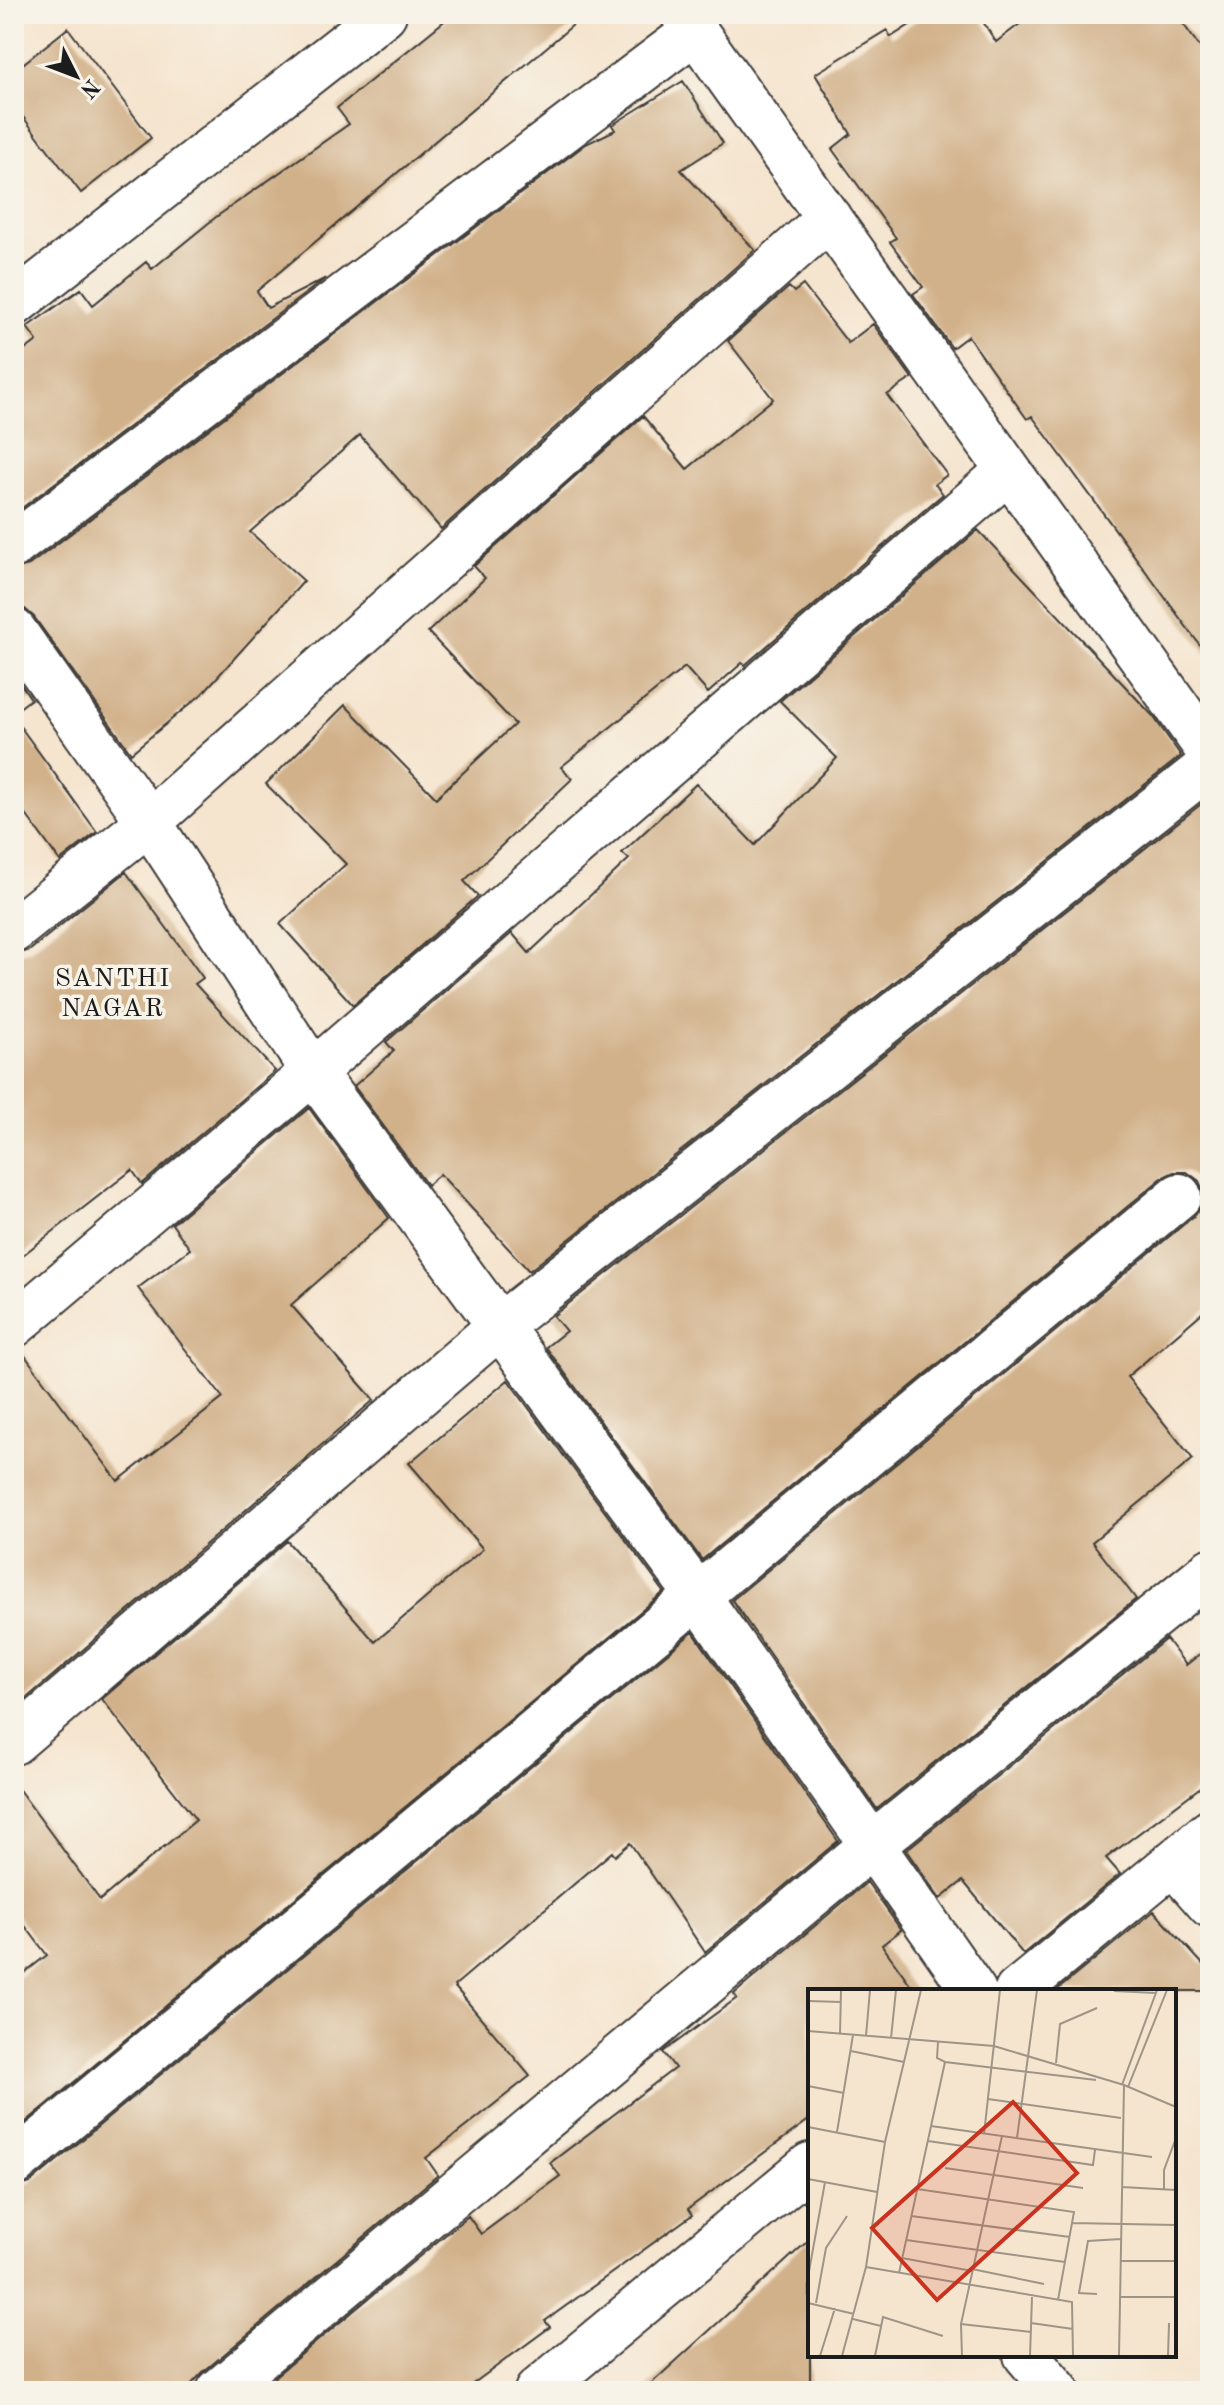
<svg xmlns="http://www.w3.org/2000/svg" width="1224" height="2405" font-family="'Old Standard TT',serif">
	<rect width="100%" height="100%" fill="#f7f3e8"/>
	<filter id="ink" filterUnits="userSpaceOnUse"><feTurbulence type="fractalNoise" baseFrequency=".0125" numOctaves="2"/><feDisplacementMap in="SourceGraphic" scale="16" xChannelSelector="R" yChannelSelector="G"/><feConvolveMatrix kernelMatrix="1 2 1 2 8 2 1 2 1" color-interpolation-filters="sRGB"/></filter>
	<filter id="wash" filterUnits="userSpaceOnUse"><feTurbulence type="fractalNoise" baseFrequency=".006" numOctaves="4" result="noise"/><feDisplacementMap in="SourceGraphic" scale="32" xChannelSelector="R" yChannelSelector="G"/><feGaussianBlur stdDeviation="1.8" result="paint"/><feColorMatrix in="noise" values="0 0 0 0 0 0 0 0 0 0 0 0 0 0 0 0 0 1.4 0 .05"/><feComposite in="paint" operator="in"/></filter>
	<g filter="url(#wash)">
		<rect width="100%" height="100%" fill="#f5e4ce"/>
		<g id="blocks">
			<path fill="#d1b18a" d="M453,14H586L257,291L268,308L326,278L14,514V358L37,341L27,327L81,289L93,305L146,262L152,269L216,217L349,124L337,108Z
				M927,14H978L996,42L1033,14H1176L1210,61V659L1032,416L1027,419L968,336L952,348L913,294L923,287L890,242L896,238L832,149L851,134L815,74L887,30L891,37Z
				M68,28L151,138L81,193L14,105V71Z
				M683,81L723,143L681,170L755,250L441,529L360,435L250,532L304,581L202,694L131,753L34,617L25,609L14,606V569L29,565L586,144L615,130L612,125Z
				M803,285L848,343L873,324L912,378L887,395L947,475L935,484L943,494L745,665L742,663L708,693L685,667L561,767L572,779L464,881L478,896L353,1005L280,924L346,864L266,784L345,705L436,798L515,724L428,632L485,578L474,566L643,416L687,469L773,399L728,341L789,287L794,292Z
				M978,530L1153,716L1181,756L529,1271L440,1174L427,1185L354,1086L394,1051L386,1042L512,933L529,953L629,859L622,853L696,784L755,845L837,758L780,701Z
				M14,674L31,699L14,712Z
				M14,718L97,832L60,861L14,798Z
				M1210,797V1306L1127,1377L1193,1459L1092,1542L1136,1599L877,1809L732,1600L1195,1215L1203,1204L1204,1193L1199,1181L1187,1172H1174L1163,1177L702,1560L546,1347L566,1331L553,1316Z
				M126,872L203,978L195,984L275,1071L142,1184L132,1170L14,1262V955L30,950Z
				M309,1108L389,1218L291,1305L374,1400L14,1709V1349H20L118,1481L223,1398L138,1288L190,1249L172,1224Z
				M508,1380L664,1592L14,2132V1981L47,1955L14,1911V1783L100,1900L196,1820L102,1699L287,1541L375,1642L483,1549L409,1463Z
				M693,1632L838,1841L705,1952L630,1843L615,1856L612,1852L454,1986L530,2076L426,2158L438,2175L203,2372L185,2391H14V2188L30,2183Z
				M1166,1639L1186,1665L1210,1646V1780L1106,1858L1120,1874L1023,1954L963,1881L940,1899L906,1850Z
				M867,1882L901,1930L882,1945L915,1991H810V2119L688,2209L692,2215L545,2321L550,2327L463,2391H284L274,2377L468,2216L481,2234L560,2176L550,2163L675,2068L663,2052L737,1998L734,1994Z
				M1154,1911L1210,1972V1991H1056Z
				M810,2239V2391H643Z"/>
		</g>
	</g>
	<g filter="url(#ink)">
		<use href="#blocks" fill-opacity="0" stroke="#3d3a37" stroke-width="2"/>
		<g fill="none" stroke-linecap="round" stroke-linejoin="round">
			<g stroke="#3d3a37" stroke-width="48">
				<path id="street" d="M683,14L1210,753
					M14,304L384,14
					M14,545L695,31
					M14,631L149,822L313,1072L698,1596L974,1991
					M14,930L149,822L829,218
					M14,1325L313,1072L1008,471
					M14,1742L501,1325L1210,765
					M1173,1863L1210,1905
					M1017,1991L1210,1832
					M14,2164L1179,1196
					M1026,2355L1057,2391
					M219,2391L871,1846L1210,1571
					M537,2391L810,2165"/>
			</g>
			<use href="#street" stroke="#fff" stroke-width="44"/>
		</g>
	</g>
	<g text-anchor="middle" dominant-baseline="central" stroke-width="7" stroke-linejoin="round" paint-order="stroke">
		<g font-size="26" letter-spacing="2" fill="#1c1c1c" stroke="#f7f3e8">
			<text x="113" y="979">SANTHI<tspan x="113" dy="30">NAGAR</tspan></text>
		</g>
	</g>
	<g transform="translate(808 1989)">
		<rect width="368" height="368" fill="#f5e4ce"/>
		<path fill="none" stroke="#9e9487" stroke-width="2" d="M306,2L348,4M0,12L33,13M0,42L186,57L316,96L368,118M32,45L33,1M58,47L62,1M83,49L88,1M130,53L129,69L137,73L288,91M43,62L96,73M248,74L252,35L289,19M314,96L349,1M0,97L36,104M320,98L359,1M180,110L313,129M123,137L344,168M0,138L77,153M29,143L45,46M176,145L192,1M209,149L229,1M120,152L285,176L287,161M137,179L275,199M0,190L69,203M314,198L368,201M109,200L266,223L250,311M356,201V181L368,149M103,227L262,248M264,234L368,236M98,251L257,273M94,269L164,282M312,272H368M58,278L264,313L265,367M164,280L236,295M91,284L137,73M0,288L17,193M289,305L271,304L280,252L313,250M312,308H368M0,314L46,325M8,314L18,259L39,227M45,330L73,337M223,334L265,340M153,335L223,343M12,367L27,319M34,367L58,278L77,153L113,1M67,367L75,328L135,347M154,367L153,335L194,147M222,367L224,308M311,367L316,96M360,367L361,334"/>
		<path fill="#c8321e" fill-opacity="0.15" stroke="#c8321e" stroke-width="4" d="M205,113L269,184L129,311L64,239Z"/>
		<rect width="368" height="368" fill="none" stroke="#1c1c1c" stroke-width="4"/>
	</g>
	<rect width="1224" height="2405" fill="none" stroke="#f7f3e8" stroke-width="48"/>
	<g transform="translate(76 76) rotate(132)" stroke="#f7f3e8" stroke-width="6" paint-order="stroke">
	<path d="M0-6L14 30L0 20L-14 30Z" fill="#1c1c1c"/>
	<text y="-12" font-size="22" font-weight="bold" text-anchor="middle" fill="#1c1c1c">N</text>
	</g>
</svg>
